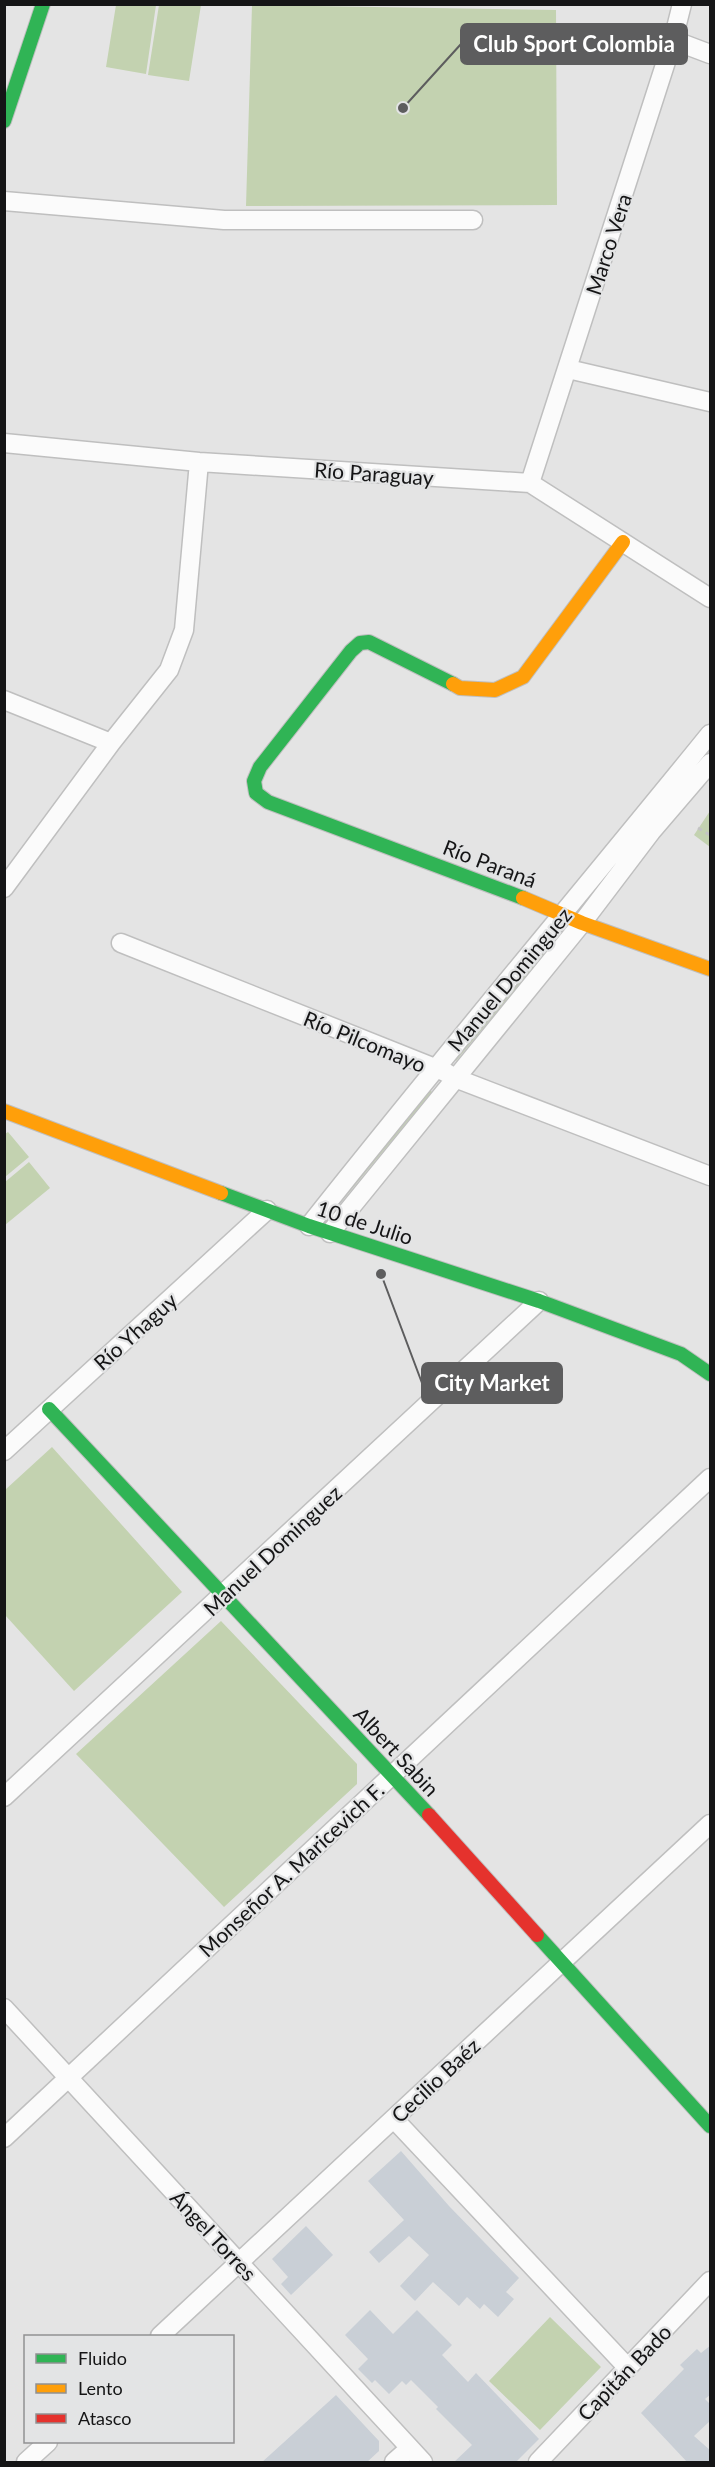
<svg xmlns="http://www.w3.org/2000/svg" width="715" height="2467" font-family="Lato,sans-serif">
	<rect width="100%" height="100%" fill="#e4e4e4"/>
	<path fill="#c3d2b0" d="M116,5H156L146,74L106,67Z
		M159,5H201L189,81L148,75Z
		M252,5L556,10L557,205L246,206Z
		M710,811V847L694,835Z
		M561,930L562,933L456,1061L454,1059Z
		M429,1089L432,1092L333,1212L331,1210Z
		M8,1132L29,1157L5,1177V1134Z
		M29,1162L50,1188L5,1225V1182Z
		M52,1447L182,1592L74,1691L5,1615V1490Z
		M221,1621L357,1764V1784L224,1907L76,1754Z
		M550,2317L601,2367L540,2430L489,2381Z"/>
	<path fill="#c9cfd6" d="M401,2151L449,2206L519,2278L506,2292L514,2299L498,2317L484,2304L480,2309L467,2297L459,2306L433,2282L415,2301L400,2286L429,2255L409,2236L379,2263L369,2252L404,2220L368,2181Z
		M306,2226L333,2255L291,2295L281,2284L288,2277L272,2259Z
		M370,2310L393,2334L417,2310L452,2345L442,2355L468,2382L476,2373L539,2439L515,2463H453L472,2445L436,2409L438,2407L411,2380L406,2385L402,2381L389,2394L375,2380L372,2383L358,2369L368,2359L345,2335Z
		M711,2345V2394L705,2399L711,2405V2420L694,2436L711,2451V2463H688L641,2413L684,2369L680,2365L697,2349L701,2353Z
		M336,2395L379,2441V2451L366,2463H261Z"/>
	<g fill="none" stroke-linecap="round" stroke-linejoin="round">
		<g stroke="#bfbfbf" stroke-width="21">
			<path id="street" d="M673,40L710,54
				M4,201L224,220H473
				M568,369L710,402
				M4,443L199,462L530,483L710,598
				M530,483L673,40L682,4
				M4,700L111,743
				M4,888L111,743L169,670L184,630L199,462
				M121,943L445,1072L455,1078L710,1176
				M309,1226C440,1060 577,898 710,734
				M330,1233L582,923L651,832L710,763
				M4,1451L267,1210
				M4,1797L539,1301
				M4,2008L423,2462
				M394,2119L628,2368
				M4,2138L710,1478
				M160,2336L710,1824
				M26,2462L48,2442
				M394,2462L410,2448
				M538,2462L710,2281"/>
		</g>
		<g stroke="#bfbfbf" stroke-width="16">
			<path id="fast" d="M4,121L43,4
				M453,684L369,642L360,643L351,651L260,767L254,781L256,793L268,802L523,898
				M221,1193L309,1226L539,1301L681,1354L710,1374
				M49,1409L429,1815
				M537,1935L710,2126"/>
		</g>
		<g stroke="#bfbfbf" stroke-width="16">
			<path id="slow" d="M453,684L460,688L495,690L523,677L623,542
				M523,898L582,923L710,969
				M4,1111L221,1193"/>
		</g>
		<g stroke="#bfbfbf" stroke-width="16">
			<path id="jam" d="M429,1815L537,1935"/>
		</g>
		<path stroke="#c3c3c4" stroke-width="3" stroke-dasharray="4.5 4.5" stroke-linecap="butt" d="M698,828L710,835"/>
		<use href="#street" stroke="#fbfbfb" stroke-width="18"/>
		<use href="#fast" stroke="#30b455" stroke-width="14"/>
		<use href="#slow" stroke="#ff9f0a" stroke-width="14"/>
		<use href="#jam" stroke="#e5322d" stroke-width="14"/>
	</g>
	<g text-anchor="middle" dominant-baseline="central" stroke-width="4.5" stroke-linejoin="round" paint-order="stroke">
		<g font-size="21" fill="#151516" stroke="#e3e4e5">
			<text transform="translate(608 244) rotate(-72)">Marco Vera</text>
			<text transform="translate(374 473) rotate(4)">Río Paraguay</text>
			<text transform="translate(490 863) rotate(21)">Río Paraná</text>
			<text transform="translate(509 979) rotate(-50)">Manuel Dominguez</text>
			<text transform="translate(365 1041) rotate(22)">Río Pilcomayo</text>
			<text transform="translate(365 1222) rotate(18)">10 de Julio</text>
			<text transform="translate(135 1331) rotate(-42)">Río Yhaguy</text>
			<text transform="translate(272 1550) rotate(-43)">Manuel Dominguez</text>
			<text transform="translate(397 1751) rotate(47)">Albert Sabin</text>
			<text transform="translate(291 1869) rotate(-43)">Monseñor A. Maricevich F.</text>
			<text transform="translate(435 2080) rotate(-43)">Cecilio Baéz</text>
			<text transform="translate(214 2235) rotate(47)">Ángel Torres</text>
			<text transform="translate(624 2372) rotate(-46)">Capitán Bado</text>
		</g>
	</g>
	<path fill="none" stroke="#5d5d5e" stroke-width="2" d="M403 108L461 44M381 1274L422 1383"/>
	<g fill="#5d5d5e" stroke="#e3e4e5" stroke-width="2">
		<circle cx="403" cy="108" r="6"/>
		<circle cx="381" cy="1274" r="6"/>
	</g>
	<g fill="#5d5d5e" stroke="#5d5d5e" stroke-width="2">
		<rect x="461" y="24" width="226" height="40" rx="6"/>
		<rect x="422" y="1363" width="140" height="40" rx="6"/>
	</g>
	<g font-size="22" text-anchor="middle" font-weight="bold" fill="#fff">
		<text x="574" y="52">Club Sport Colombia</text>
		<text x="492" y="1391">City Market</text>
	</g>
	<rect width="715" height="2467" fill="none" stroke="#151516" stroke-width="12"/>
	<rect x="24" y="2335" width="210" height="108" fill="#e3e4e5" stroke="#919192" stroke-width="1.5"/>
	<rect x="36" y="2354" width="30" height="9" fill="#30b455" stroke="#919192" stroke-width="1.5"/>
	<text x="78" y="2365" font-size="18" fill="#151516">Fluido</text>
	<rect x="36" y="2384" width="30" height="9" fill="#ff9f0a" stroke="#919192" stroke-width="1.5"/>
	<text x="78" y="2395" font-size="18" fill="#151516">Lento</text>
	<rect x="36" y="2414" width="30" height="9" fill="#e5322d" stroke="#919192" stroke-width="1.5"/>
	<text x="78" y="2425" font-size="18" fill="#151516">Atasco</text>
</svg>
